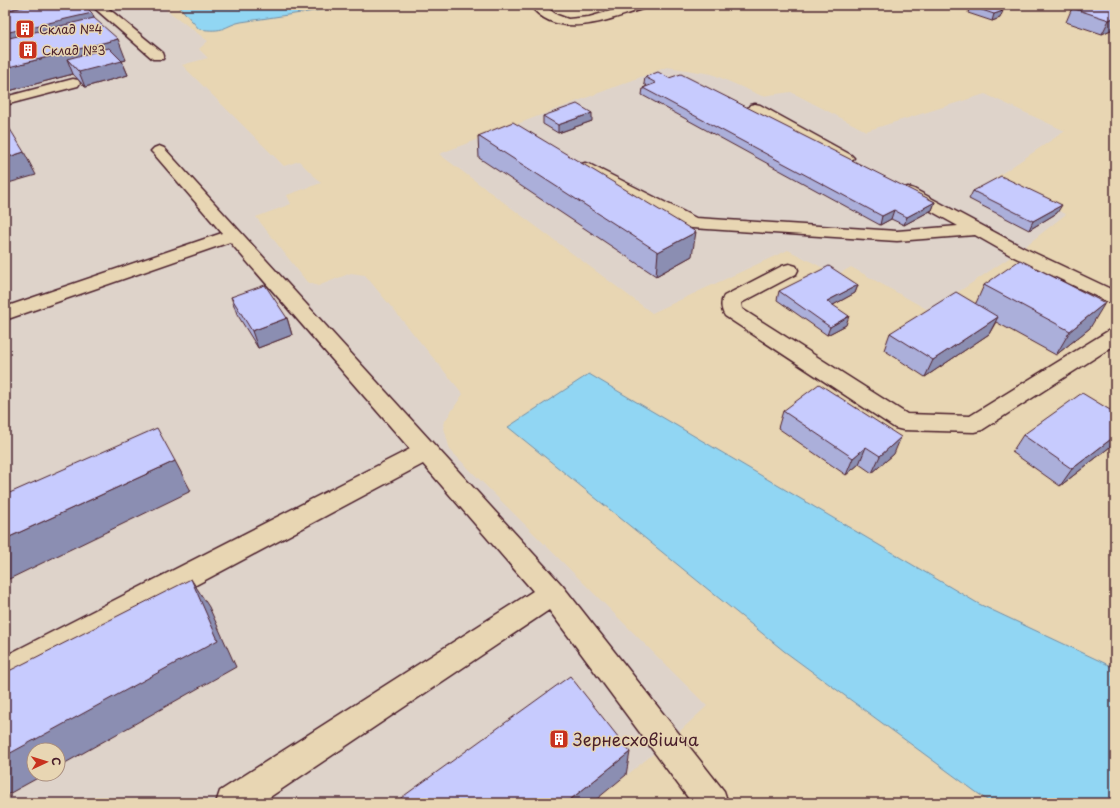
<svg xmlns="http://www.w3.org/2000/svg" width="1120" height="808" font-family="'Playpen Sans',sans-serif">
	<rect width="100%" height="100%" fill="#e8d6b3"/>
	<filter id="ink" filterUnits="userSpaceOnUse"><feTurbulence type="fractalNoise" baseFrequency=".025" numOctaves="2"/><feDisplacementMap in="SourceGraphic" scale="8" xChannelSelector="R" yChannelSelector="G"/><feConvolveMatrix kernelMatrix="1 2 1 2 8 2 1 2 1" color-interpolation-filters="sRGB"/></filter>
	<g filter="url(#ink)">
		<path fill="#ded3ca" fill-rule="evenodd" d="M5,5H160L208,41L199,49L208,58L182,65L284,166L299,161L321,183L287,195L291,204L256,217L307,282L318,286L351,273L365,275L463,394L443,424L450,450L707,706L667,743L592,803H5ZM34,750H58V774H34Z
			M667,67L712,74L762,96L791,92L866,131L985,94L1065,131L992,180L1066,214L1018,252L930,311L851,267L837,275L788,250L652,313L439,154Z"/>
		<path fill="#91d6f3" stroke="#758da3" d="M178,5H354L241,22C234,23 228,27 222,29C216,31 205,30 199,29Z
			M589,374L979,604L1115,668V803H991L784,651L508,427Z"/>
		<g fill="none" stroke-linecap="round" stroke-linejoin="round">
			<g stroke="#4a1f2b" stroke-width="3">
				<path id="minor" d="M91,5H104L163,53L164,56L163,59H153Z
					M530,5H543L557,15L568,19L589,17L632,5H650L648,7C613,18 558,43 530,5Z
					M73,79L78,80L80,83L78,86L5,105V97Z
					M755,104L760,105L851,155L854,158L851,161L846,163L841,161L750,111L748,108L750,105Z
					M159,146L164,148L562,585L724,791L728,803H692L549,610L261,803H216L220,791L533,591L423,464L29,674L19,678L9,674L5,663L9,654L410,449L230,242L5,320V307L222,233L154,154L151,151L154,148Z
					M585,163L591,165L696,218L897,231L958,226L902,195L900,192L902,189L908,187L914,189L1024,248L1115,291V304L1108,302L1012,256L975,235L897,241L692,228L686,227L579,171L577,168L579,165Z
					M789,264L796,266L798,270L796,274L741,303L742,309L907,414L970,416L1108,331L1115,329V345L982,430L974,432L903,430L895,428L725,316C721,310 720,302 724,296L782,266Z"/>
			</g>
			<use href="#minor" fill="#e8d6b3" fill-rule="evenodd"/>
		</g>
		<path fill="#abafda" stroke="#4a1f2b" d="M5,5L94,18L126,60L122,61L128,75L85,87L73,74L5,92Z
			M972,5H994L993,8L1000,18L992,21L968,13L970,6Z
			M1115,5V28L1102,34L1066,22L1072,8Z
			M645,77L669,78L935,202L932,210L904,225L891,219L880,225L642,95L643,88L647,86L644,84Z
			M543,116L592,121L558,133L543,124Z
			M478,136L692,256L656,276L479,158Z
			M973,191L1057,213L1029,230L969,199Z
			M1115,228V233L1113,232Z
			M858,285L855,293L833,305L846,325L827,335L777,300L779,291Z
			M984,285L1090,328L1056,355L996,322L989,334L925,377L884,350L890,333L976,303Z
			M231,297L287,318L292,335L258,348L237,314Z
			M783,411L894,454L872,473L859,464L846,475L778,428Z
			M1115,413V443L1060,486L1012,452L1023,435Z"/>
		<path fill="#8b8eb2" stroke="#4a1f2b" d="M993,5H994L992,11L989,6Z
			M1003,11L1000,18L992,21L994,14Z
			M92,13L102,37L5,62V16Z
			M1115,17V28L1102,34L1109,20Z
			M118,39L126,60L122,61L128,75L85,87L79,72L67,59L73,74L5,92V68Z
			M592,113V121L558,133V125Z
			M24,152L36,175L5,184V158Z
			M935,202L932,210L904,225L907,217Z
			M1062,205L1057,213L1029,230L1033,221Z
			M894,210L891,219L880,225L882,216Z
			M696,232L692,256L656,276L658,252Z
			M858,285L855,293L824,310L827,301Z
			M1105,303L1090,328L1056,355L1070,331Z
			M849,316L846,325L827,335L830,327Z
			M998,317L989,334L925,377L933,360Z
			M287,318L292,335L258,348L252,331Z
			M1115,436V443L1060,486L1072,469Z
			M901,437L894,454L872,473L880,456Z
			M866,447L859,464L846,475L853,458Z
			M175,461L191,491L5,581V539Z
			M191,579L209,607L236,667L58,767V750H34V774H45L5,796V756Z
			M630,752L626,775L592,803H566Z"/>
		<path fill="#c7cbfe" stroke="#4a1f2b" d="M5,5H31L5,11Z
			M31,5H84L92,13L5,33V11Z
			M972,5H993L989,6L1003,11L994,14L970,6Z
			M1079,5H1115L1111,7L1115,8V17L1109,20L1072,8Z
			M94,18L118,39L5,68V39Z
			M109,48L122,61L79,72L67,59Z
			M658,72L669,78L681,74L935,202L907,217L894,210L882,216L643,88L656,83L645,77Z
			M577,104L592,113L558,125L543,116Z
			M5,121L24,152L5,158Z
			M513,122L696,232L658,252L478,136Z
			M1001,176L1062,205L1033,221L973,191Z
			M1020,260L1105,303L1070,331L984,285Z
			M829,266L858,285L827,301L849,316L830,327L779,291Z
			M265,285L287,318L252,331L231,297Z
			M956,292L998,317L933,360L890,333Z
			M819,384L901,437L880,456L866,447L853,458L783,411Z
			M1082,393L1115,413V436L1072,469L1023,435Z
			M157,428L175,461L5,539V495Z
			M191,579L218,640L5,756V673Z
			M570,676L630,752L566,803H394Z
			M844,800L847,803H842Z"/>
	</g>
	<defs>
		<g id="building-square" transform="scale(1)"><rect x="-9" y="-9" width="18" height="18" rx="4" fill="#c8321e" stroke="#e8d6b3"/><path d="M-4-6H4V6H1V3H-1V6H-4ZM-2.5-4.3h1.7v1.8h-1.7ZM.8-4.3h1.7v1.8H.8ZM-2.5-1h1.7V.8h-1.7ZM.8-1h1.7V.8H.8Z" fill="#fff"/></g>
	</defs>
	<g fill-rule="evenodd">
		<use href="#building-square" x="25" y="29"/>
		<use href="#building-square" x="28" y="50"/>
		<use href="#building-square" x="559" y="739"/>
	</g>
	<g text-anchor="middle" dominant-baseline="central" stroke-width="3" stroke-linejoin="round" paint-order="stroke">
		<g font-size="12" fill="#4a1f2b" stroke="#e8d6b3" text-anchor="start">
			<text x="39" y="29">Склад №4</text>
			<text x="42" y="50">Склад №3</text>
		</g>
		<g font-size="17" fill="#4a1f2b" stroke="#e8d6b3" text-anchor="start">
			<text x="573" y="739">Зернесховішча</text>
		</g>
	</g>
	<rect width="1120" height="808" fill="none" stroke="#e8d6b3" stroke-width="20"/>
	<rect x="10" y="10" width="1100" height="788" fill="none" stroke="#4a1f2b" stroke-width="1.5" filter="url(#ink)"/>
	<g transform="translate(46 762) rotate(86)"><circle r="19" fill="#e8d6b3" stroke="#a98d7d"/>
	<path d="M0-3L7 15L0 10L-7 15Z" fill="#c8321e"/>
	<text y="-6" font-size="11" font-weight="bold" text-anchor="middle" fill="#4a1f2b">С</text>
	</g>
</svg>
